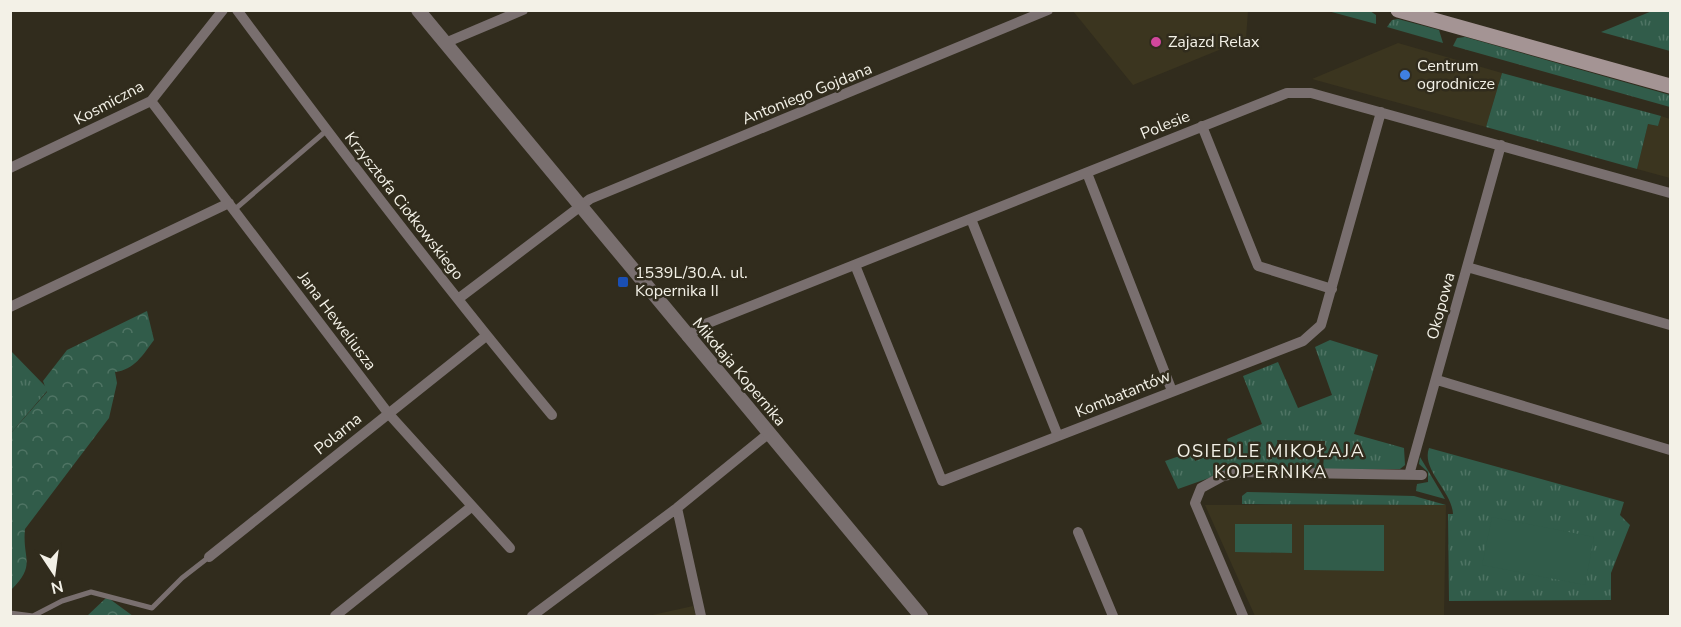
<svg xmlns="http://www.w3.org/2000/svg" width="1681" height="627" font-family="'Nunito Sans',sans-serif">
	<defs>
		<pattern id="grass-tufts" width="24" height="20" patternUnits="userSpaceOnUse" patternTransform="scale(1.5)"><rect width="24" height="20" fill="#315c4a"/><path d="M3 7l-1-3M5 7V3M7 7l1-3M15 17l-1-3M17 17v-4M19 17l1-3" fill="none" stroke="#4f7464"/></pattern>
		<pattern id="forest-crowns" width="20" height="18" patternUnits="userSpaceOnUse" patternTransform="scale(1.5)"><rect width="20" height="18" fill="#315c4a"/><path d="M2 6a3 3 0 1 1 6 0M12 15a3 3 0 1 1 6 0" fill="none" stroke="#4f7464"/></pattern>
	</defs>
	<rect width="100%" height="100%" fill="#312c1d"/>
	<path fill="#3b351f" d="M1073,11H1248L1246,39L1133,85Z
		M1398,43L1502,73L1486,127L1312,79Z
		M1661,116L1670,119V178L1637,169L1648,124L1658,126Z
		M1205,505H1446L1444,616H1255Z
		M693,606L696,616H648Z"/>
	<path fill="url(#grass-tufts)" d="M1328,11H1370L1376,15V24Z
		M1652,11H1670V51L1601,32Z
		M1398,19L1439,30L1443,43L1387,27L1392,20Z
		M1465,37L1670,95V107L1453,46L1457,38Z
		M1502,73L1661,116L1658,126L1648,124L1637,169L1486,127Z
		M1330,340L1378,355L1354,434L1404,448L1405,465L1400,469H1323L1325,441L1277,440L1279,452L1320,454L1319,469L1240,467L1178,489L1165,461L1191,452L1195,461L1230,447L1227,439L1262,424L1243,376L1278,362L1298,408L1332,395L1315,347Z
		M11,351L47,388V391L11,433Z
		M1429,448L1624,502L1620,515L1630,525L1611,573V600L1449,601L1448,514H1453C1452,491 1421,470 1429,448Z
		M1420,457L1445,499L1416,491L1417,484L1428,482V472L1419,464Z
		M1247,492L1414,496L1446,505L1242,504V496Z"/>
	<path fill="url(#forest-crowns)" d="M147,311L154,340C143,355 134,370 115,372L117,383L109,418L25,529C22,560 37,564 11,590V433L47,392L43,381L67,350Z
		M107,597L133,616H87Z"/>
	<path fill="#315c4a" d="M1492,517L1594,537L1585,585L1482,565Z
		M1235,524H1292V553L1235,552Z
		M1304,525H1384V571L1304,570Z"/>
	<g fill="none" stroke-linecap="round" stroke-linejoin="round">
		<path stroke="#796f6f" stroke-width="5" d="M234,210L326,131
			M10,613L33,616L62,601L91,592L152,608L182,578L209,557"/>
		<path stroke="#796f6f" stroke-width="10" d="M237,10C339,148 443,284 552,415
			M445,43L523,10
			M151,101L388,413L510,548
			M1202,126L1258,266L1332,289
			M10,168L151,101L223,10
			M1087,173L1172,391
			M971,219L1058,436
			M855,265L942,481L1303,341L1321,325L1381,112
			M1467,267L1670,325
			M458,299L590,199L1048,10
			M10,307L229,203
			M687,337L703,325L1287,93H1311L1670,193
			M1437,380L1670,450
			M1409,475L1501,145
			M677,508L701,616
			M1078,532L1113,616
			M209,557L486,336
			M335,616L471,507
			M532,616L677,508L769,433
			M1243,616L1195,503L1201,488L1223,476L1244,472L1422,475"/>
		<path stroke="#796f6f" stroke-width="14" d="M418,10L921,616"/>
		<path stroke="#a49494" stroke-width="15" d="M1398,10L1670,86"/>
	</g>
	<circle fill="#d1479c" stroke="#312c1d" stroke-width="2" cx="1156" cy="42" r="6"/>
	<circle fill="#3f7fe0" stroke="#312c1d" stroke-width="2" cx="1405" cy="75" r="6"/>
	<rect fill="#1a4fb4" stroke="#312c1d" stroke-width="2" x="617" y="276" width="12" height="12" rx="3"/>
	<g text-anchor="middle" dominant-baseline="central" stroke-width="5" stroke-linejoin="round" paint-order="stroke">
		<g font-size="16" fill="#f3f1e7" stroke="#312c1d" text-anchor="start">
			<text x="1168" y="42">Zajazd Relax</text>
			<text x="1417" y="66">Centrum<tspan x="1417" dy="18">ogrodnicze</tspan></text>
			<text x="635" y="273">1539L/30.A. ul.<tspan x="635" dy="18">Kopernika II</tspan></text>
		</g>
		<g font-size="16" fill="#f3f1e7" stroke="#312c1d">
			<text transform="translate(807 94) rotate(-22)">Antoniego Gojdana</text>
			<text transform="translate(109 103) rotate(-28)">Kosmiczna</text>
			<text transform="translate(1165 125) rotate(-22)">Polesie</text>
			<text transform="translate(404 206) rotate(52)">Krzysztofa Ciołkowskiego</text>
			<text transform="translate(1441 306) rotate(-75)">Okopowa</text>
			<text transform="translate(337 321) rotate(53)">Jana Heweliusza</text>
			<text transform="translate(739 372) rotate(50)">Mikołaja Kopernika</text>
			<text transform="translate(1123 394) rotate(-22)">Kombatantów</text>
			<text transform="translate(338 434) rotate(-39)">Polarna</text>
		</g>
		<g font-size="18" letter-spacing="1.5" fill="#f3f1e7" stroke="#312c1d">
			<text x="1271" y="451">OSIEDLE MIKOŁAJA<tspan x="1271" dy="21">KOPERNIKA</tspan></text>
		</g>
	</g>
	<rect width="1681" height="627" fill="none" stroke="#f3f1e7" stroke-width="24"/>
	<g transform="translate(54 573) rotate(167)" stroke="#312c1d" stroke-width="4.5" paint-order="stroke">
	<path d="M0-4.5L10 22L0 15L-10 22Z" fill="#f3f1e7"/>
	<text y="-9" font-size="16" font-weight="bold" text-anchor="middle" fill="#f3f1e7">N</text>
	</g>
</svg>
